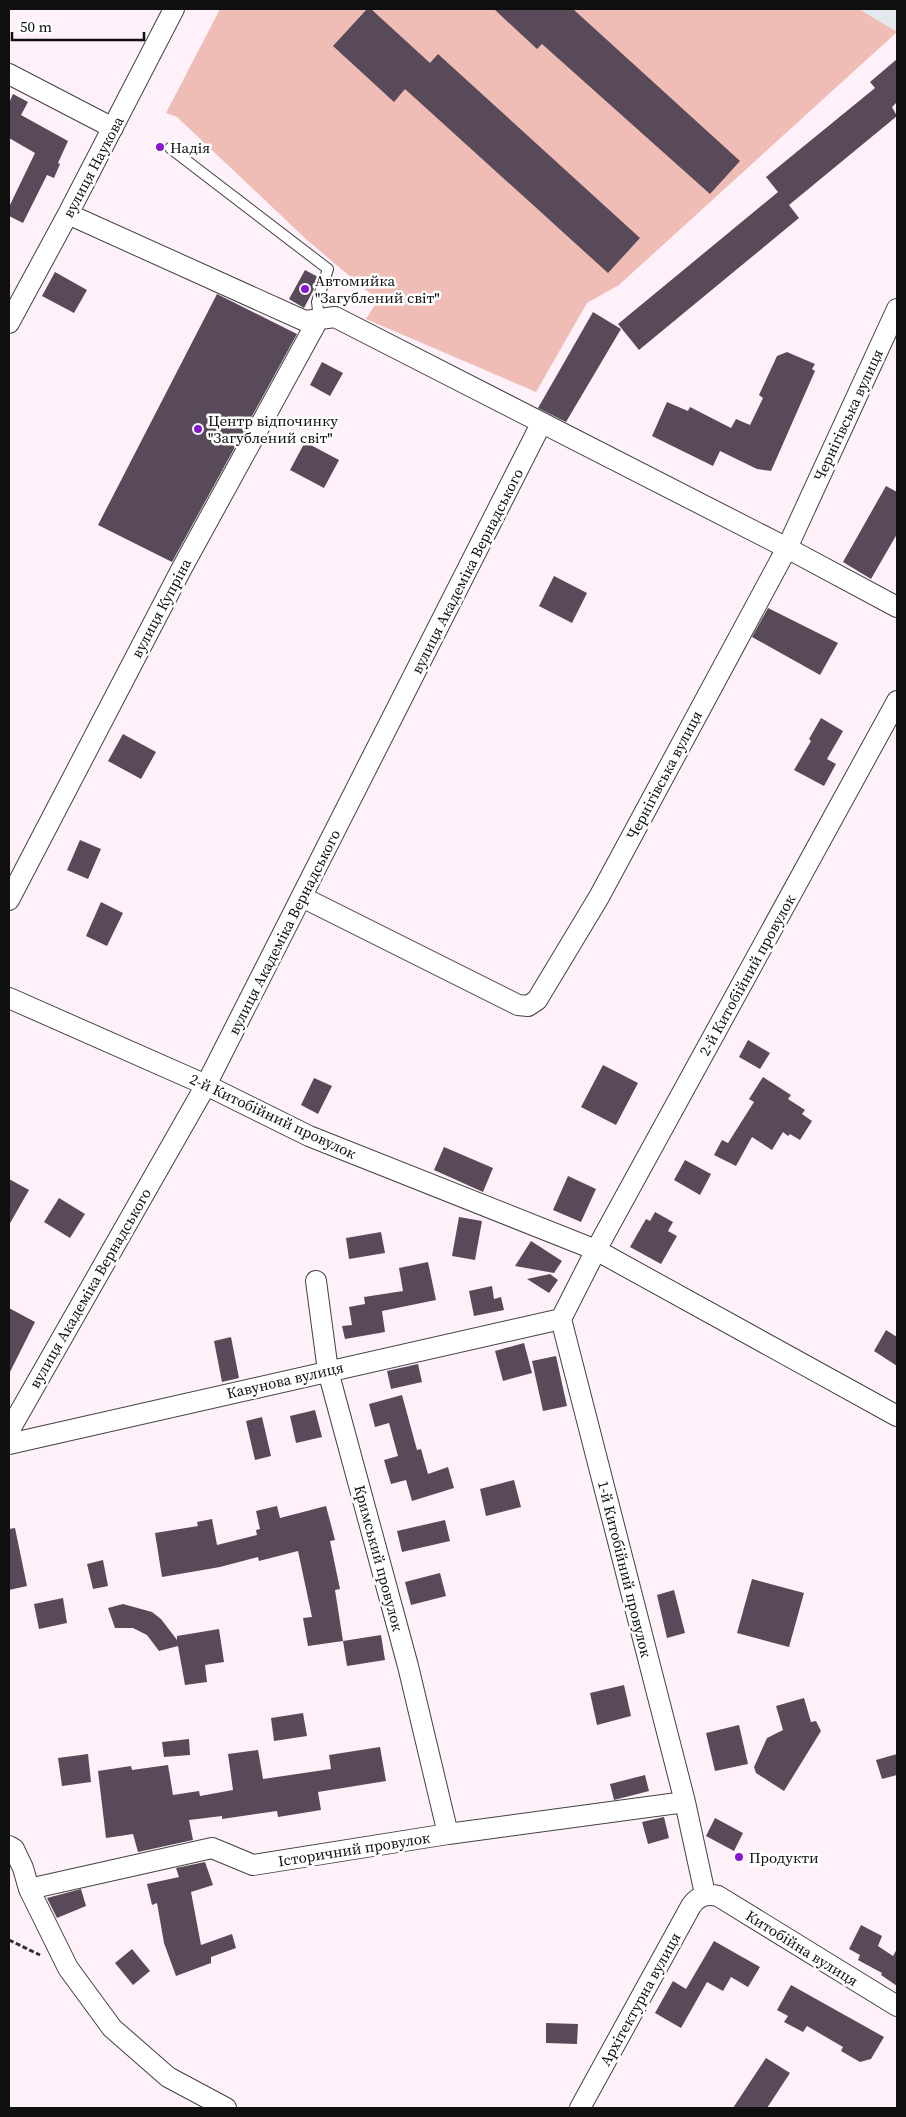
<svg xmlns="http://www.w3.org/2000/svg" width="906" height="2117" font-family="'Source Serif 4',serif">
	<rect width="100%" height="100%" fill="#fff1f9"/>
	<path fill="#e3e8ef" d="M859,9H897V32Z"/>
	<path fill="#efbdb6" d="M220,9H859L897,32L619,285L587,303L536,392L366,319L378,300L307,240L177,117L166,113Z"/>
	<path fill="#594a59" d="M367,9H371L430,63L438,54L640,238L608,273L405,89L394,102L333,46Z
		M494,9H573L740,161L710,194L542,44L537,49Z
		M897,59V102L892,107L897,116L789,205L799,218L639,350L618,324L778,192L766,177L875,88L870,82Z
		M13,94L28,102L21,115L68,141L58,163L60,164L54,178L47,175L23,223L9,216V207L35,153L9,138V103Z
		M305,270L318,277L313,291L304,308L289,299Z
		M55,272L87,290L74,313L42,296Z
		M217,294L297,334L172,562L98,525Z
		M593,312L621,329L566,422L538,408Z
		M787,352L815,364L812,369L815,371L771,471L757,469L720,451L713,466L652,436L667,402L688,411L690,407L731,428L736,419L750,425L763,398L759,395L777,356Z
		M322,362L343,373L330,396L310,385Z
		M305,442L339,460L324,488L290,470Z
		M886,486L897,492V534L871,579L843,562Z
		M554,576L587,593L572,623L539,606Z
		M768,608L838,643L820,675L752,637Z
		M821,718L843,731L827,759L836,764L824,786L794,770L811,741L809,739Z
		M123,734L156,752L141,779L108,761Z
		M80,840L101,849L88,879L67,870Z
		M101,902L123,913L107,946L86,936Z
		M748,1040L770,1053L760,1069L739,1057Z
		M603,1065L638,1083L616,1125L581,1107Z
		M763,1077L791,1095L788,1099L805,1110L802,1114L812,1121L800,1140L790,1134L788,1136L783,1132L772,1150L752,1137L736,1166L714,1155L722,1140L728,1143L754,1102L749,1099Z
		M314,1078L332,1086L318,1114L301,1105Z
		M444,1147L493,1168L483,1192L434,1170Z
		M685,1160L711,1174L700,1195L674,1180Z
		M568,1176L596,1189L581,1222L553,1210Z
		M9,1179L29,1190L9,1225Z
		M59,1198L85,1214L70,1238L44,1222Z
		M655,1212L673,1222L668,1231L677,1236L661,1264L630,1247L646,1219L650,1221Z
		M459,1217L482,1221L475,1260L452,1256Z
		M381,1232L385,1253L349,1259L346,1238Z
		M531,1241L562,1261L554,1273L515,1266Z
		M428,1262L436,1300L382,1311L385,1332L345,1339L342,1326L352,1325L349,1307L365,1304L364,1297L403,1291L399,1268Z
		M550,1274L558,1280L549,1293L527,1279Z
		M492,1286L494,1299L501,1297L504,1310L474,1316L469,1291Z
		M9,1308L35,1322L9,1374Z
		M886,1330L897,1337V1366L874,1351Z
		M231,1337L239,1378L222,1382L214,1341Z
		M524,1343L532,1373L503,1381L495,1351Z
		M556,1356L567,1406L543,1411L532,1361Z
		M418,1364L422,1382L391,1389L387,1371Z
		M402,1395L417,1450L421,1449L428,1474L448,1467L454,1488L412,1501L406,1480L391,1484L384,1460L398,1456L389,1423L375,1427L369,1404Z
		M315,1410L322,1437L296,1443L290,1416Z
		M262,1417L271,1456L255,1460L246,1421Z
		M514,1480L521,1507L486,1516L480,1489Z
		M277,1506L280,1518L326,1506L335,1540L330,1541L340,1589L335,1590L343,1641L308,1646L303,1618L312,1617L298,1551L259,1561L258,1557L220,1567L162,1577L155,1533L198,1526L197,1522L212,1519L217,1545L257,1535L256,1530L260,1529L256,1511Z
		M445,1520L450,1541L402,1552L397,1531Z
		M15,1528L27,1586L9,1590V1529Z
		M103,1560L108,1586L93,1589L87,1564Z
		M440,1573L446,1596L411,1605L405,1582Z
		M752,1579L804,1593L789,1647L737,1633Z
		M674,1590L685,1633L667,1638L657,1595Z
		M63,1598L67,1623L39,1629L34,1604Z
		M123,1604L152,1612L161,1619L177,1640V1636L219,1629L224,1662L205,1665L207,1682L185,1685L178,1646L159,1651L147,1635L133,1628H115L108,1608Z
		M381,1635L385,1660L347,1666L343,1641Z
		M624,1685L631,1716L597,1725L590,1693Z
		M804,1698L811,1722L816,1721L821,1731L784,1791L756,1773L754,1767L767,1738L783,1730L776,1706Z
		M303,1713L307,1736L274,1741L271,1718Z
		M739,1725L748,1764L715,1771L706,1733Z
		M189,1739L190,1755L164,1757L162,1742Z
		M380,1747L386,1781L318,1792L321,1810L278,1817L277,1811L222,1819V1816L189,1820L193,1840L138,1852L133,1834L106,1838L98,1771L131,1766L132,1770L168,1765L173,1795L199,1791L200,1796L233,1790L228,1754L258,1750L263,1779L331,1769L329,1755Z
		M88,1754L91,1782L62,1786L58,1758Z
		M897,1754V1775L882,1779L876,1760Z
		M645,1775L649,1791L614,1800L610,1784Z
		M664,1817L669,1838L648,1844L642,1822Z
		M715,1818L743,1833L734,1851L706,1836Z
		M205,1862L213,1885L191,1892L201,1945L232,1934L236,1948L211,1957V1963L176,1976L164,1943L157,1903L152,1905L147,1884L179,1877L176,1868Z
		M81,1889L86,1906L57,1918L47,1898Z
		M861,1925L882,1936L878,1946L893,1956L897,1949V1986L881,1975L882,1973L858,1960L860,1955L849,1949Z
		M714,1941L760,1967L748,1987L731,1977L723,1991L707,1982L681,2028L655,2013L673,1981L686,1989Z
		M132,1949L150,1971L133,1985L115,1963Z
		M791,1985L884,2037L871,2059L860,2062L841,2051L843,2047L807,2026L803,2032L784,2022L788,2016L777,2010Z
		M546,2023L578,2024L577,2044L546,2043Z
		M766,2058L790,2073L767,2108H733Z"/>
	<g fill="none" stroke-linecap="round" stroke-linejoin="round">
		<g stroke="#424242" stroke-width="12">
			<path id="service" d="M170,148L328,269L317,302L319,318"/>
		</g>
		<g stroke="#424242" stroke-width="22">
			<path id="minor" d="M9,74L113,128
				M68,214L305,321L335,317L787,548L897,607
				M9,323L68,214L174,9
				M302,897L518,1005L528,1006L537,1000L599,897L787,548L897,309
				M9,900L182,568L319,318
				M9,998L206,1085L309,1136L596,1250L897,1416
				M316,1281L328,1371L408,1666L448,1834
				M9,1431L206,1085L541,424
				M9,1444L561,1319
				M9,1846L14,1849L23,1868L29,1889L68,1968L112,2028L168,2077L226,2108
				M29,1889L212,1848L253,1865L448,1834L685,1802
				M705,1894L685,1802L561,1319L596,1250L897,701
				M580,2108L691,1906C698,1896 706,1893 718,1896L897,2006"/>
		</g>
		<path stroke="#313131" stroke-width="3" stroke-dasharray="5 2.5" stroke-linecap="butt" d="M9,1940L40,1955"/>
		<use href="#service" stroke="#fff" stroke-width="10"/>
		<use href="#minor" stroke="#fff" stroke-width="20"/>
	</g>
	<g fill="#8617d0" stroke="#fff" stroke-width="2">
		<circle cx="160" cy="147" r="5"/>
		<circle cx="305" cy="289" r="5"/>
		<circle cx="198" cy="429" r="5"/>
		<circle cx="739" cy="1857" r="5"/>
	</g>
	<g text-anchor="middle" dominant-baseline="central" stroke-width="5" stroke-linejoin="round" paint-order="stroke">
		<g font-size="15" fill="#0f0f0f" stroke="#fff" text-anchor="start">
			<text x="170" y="147">Надія</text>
			<text x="315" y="280">Автомийка<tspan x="315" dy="17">"Загублений світ"</tspan></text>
			<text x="208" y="420">Центр відпочинку<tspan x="208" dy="17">"Загублений світ"</tspan></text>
			<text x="749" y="1857">Продукти</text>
		</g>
		<g font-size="15" fill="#0f0f0f" stroke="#fff">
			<text transform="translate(93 167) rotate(-62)">вулиця Наукова</text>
			<text transform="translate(848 415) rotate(-65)">Чернігівська вулиця</text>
			<text transform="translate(467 571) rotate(-63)">вулиця Академіка Вернадського</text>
			<text transform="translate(161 608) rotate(-62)">вулиця Купріна</text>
			<text transform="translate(664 775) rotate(-62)">Чернігівська вулиця</text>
			<text transform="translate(284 932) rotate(-63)">вулиця Академіка Вернадського</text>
			<text transform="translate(747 975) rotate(-61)">2-й Китобійний провулок</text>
			<text transform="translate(273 1116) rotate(25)">2-й Китобійний провулок</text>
			<text transform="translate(90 1288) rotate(-60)">вулиця Академіка Вернадського</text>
			<text transform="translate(285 1380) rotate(-13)">Кавунова вулиця</text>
			<text transform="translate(379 1558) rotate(75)">Кримський провулок</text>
			<text transform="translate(625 1569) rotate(76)">1-й Китобійний провулок</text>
			<text transform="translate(354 1849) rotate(-9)">Історичний провулок</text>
			<text transform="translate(802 1948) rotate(32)">Китобійна вулиця</text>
			<text transform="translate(640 1999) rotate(-61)">Архітектурна вулиця</text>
		</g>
	</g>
	<rect width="906" height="2117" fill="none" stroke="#0f0f0f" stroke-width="20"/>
	<path d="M12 32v8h132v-8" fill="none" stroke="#0f0f0f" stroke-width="2.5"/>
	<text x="20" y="32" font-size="15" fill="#0f0f0f" stroke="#ffffff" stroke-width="4" paint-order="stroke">50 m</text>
</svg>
